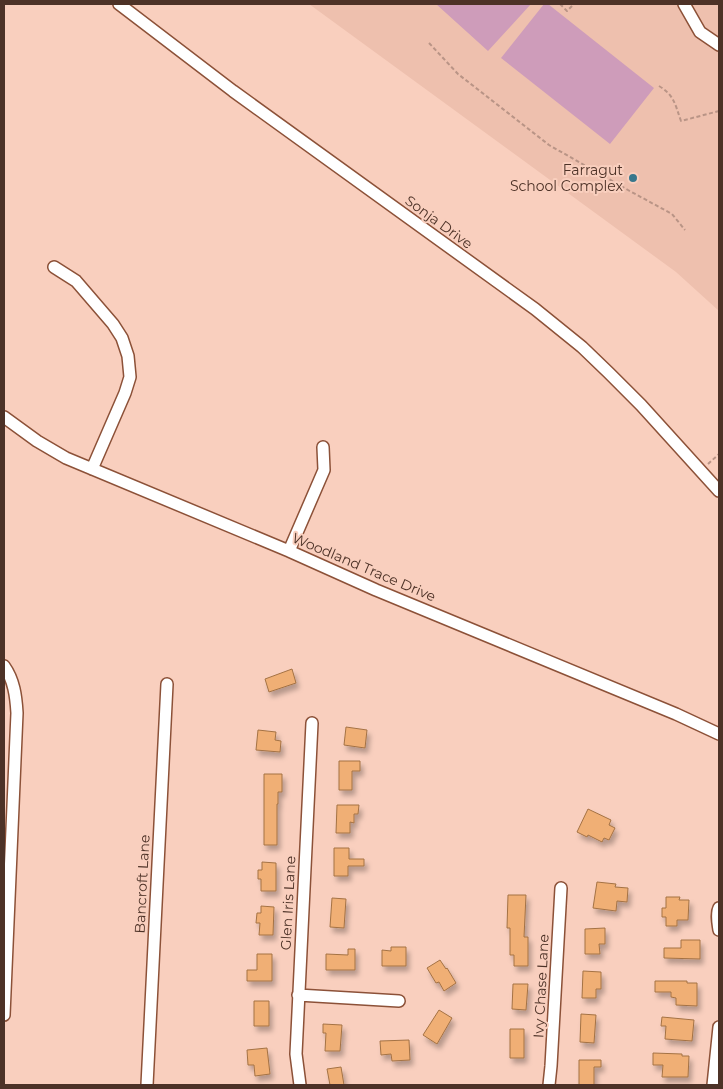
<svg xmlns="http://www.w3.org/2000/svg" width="723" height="1089" font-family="Montserrat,sans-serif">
	<defs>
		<filter id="shadow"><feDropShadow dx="3" dy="5" stdDeviation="2.5" flood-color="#0004"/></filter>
	</defs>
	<rect width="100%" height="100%" fill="#f9cfbe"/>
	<path fill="#eec0ae" d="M309,4H719V311L676,272Z"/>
	<path fill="#ce9cba" d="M436,4H531L488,51Z
		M544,4H548L654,88L610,144L501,58Z"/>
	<path fill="#f0af75" stroke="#a47244" filter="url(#shadow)" d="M292,669L296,683L269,692L265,679Z
		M346,727L367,730L365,748L344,745Z
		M258,730L276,732L275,740L281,741L280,752L256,750Z
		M339,761H360V771H352V790H339Z
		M264,774H282V792H278V804H277V845H264Z
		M337,805H359L358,814H354V823L350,822V833H336Z
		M588,809L611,820L609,825L615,828L609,840L604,838L602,842L588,835L587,837L577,832Z
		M334,848H349V859H364V866H348V876H334Z
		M262,862L276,863V891H261V879H258V870H262Z
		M597,882L616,884L615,887L628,888L627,902L617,901L616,911L593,908Z
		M508,895H526L524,937H528V966H514V955H510V928H507Z
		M666,897H680L679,900H689L688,920H677V926H666V917H662V908H666Z
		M332,898L346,899L344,928L330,927Z
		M261,906L274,907L273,935H259L260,923H256L257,913H261Z
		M605,928V944H599L600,954H585V929Z
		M681,940H700V959L664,958V948H681Z
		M391,947H406V966H382V950L391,951Z
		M348,949H355V970H326V954L348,955Z
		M257,954H272V981H247V970H257Z
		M440,960L446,969L447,968L456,983L444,991L439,982L436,983L427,968Z
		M583,971L601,972V989H596V998H582Z
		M655,981H687V983H697V1006L676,1005V998L671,997V992H655Z
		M513,984H528L526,1010L512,1009Z
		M254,1001H269V1026H254Z
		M439,1010L452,1018L437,1044L423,1035Z
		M581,1014L596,1015L594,1043L580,1042Z
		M662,1017L694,1020L692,1041L665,1039L666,1026H661Z
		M323,1024L342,1025L340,1051H325L326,1033H323Z
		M510,1029H524V1058H510Z
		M409,1040L410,1060L392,1061L391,1054L381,1055L380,1041Z
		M267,1048L270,1074L255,1076L254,1065H248L247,1050Z
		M653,1053L682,1054V1056H689L688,1077H662L663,1065H653Z
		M579,1060H601V1067H594V1085H579Z
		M341,1067L344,1085H330L327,1069Z"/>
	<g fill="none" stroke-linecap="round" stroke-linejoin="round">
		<g stroke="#8c5138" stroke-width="14">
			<path id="minor" d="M119,4L233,91L535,309L582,347L609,373L641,405L719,491
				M684,4L700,32L719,45
				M54,267L76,281L113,324L122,338L128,356L130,377L125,393L92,469
				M4,417L37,441L66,458L289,551L376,590L676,714L719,734
				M289,551L324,470L323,447
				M4,666C14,680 16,696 17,713L4,1015
				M719,908C716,914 718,923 719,930
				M298,995L399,1001
				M147,1085L167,684
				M300,1085L296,1054L312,723
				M549,1085L551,1066L561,888
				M713,1085L719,1027"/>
		</g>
		<path stroke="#b99486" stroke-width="2" stroke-dasharray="4 2.5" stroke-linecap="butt" d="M560,4L567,11L574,4
			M429,43L458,74L549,145L628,190L672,214L685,230
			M659,86C674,95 675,104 681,121L719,111
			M708,464L719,454"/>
		<use href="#minor" stroke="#fff" stroke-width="11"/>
	</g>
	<circle fill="#38778c" stroke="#f9cfbe" stroke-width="2" cx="633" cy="178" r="5"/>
	<g text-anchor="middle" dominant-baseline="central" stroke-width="4" stroke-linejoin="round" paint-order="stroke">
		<g font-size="14" fill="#4d3227" stroke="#f9cfbe" text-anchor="end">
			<text x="623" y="170">Farragut<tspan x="623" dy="16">School Complex</tspan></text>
		</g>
		<g font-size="14" fill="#4d3227" stroke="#f9cfbe">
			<text transform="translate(439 222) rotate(36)">Sonja Drive</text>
			<text transform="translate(364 567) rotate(23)">Woodland Trace Drive</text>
			<text transform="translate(142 884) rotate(-87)">Bancroft Lane</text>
			<text transform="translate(288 903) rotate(-87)">Glen Iris Lane</text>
			<text transform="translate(541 986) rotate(-87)">Ivy Chase Lane</text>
		</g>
	</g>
	<rect width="723" height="1089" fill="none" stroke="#4d3227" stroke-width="10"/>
</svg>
